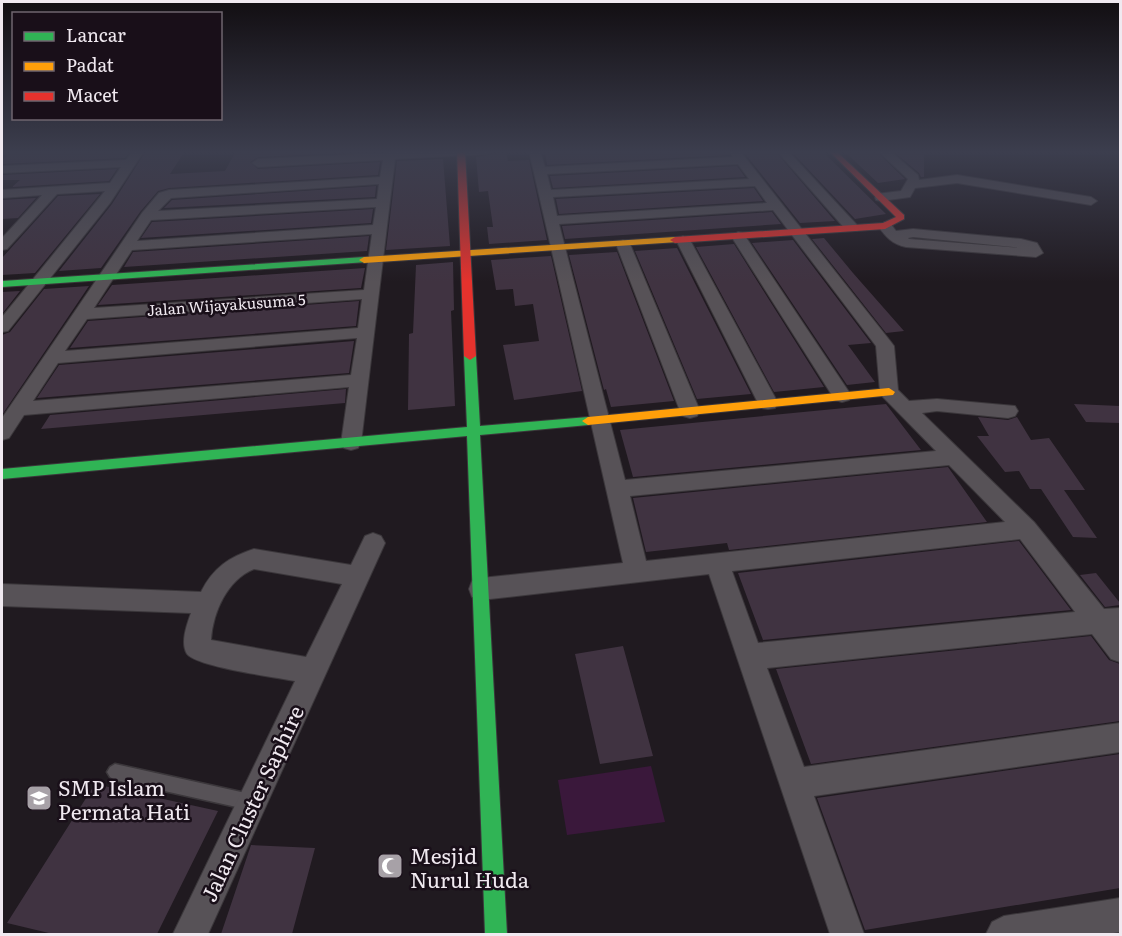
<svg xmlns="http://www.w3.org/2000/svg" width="1122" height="936" font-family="Literata,serif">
	<rect width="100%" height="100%" fill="#201a20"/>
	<path fill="#3a183b" d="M651,766L665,822L567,835L558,780Z"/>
	<path fill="#403341" d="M11,151H130L125,158L2,164V160Z
		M146,151H185L170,174L225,171L236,151H383L258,157L250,162L258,169L380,162L378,175L169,188L158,191L140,212L101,268L59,271L112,204Z
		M570,151H727L729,155L547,165L545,152Z
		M743,151H775L835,221L800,223Z
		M791,151H822L886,214L855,219Z
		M844,151H876L905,179L878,183Z
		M893,151H924V177H921L919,173Z
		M506,152L508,161L529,160L547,240L489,244L487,227H493L488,191L479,192L476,157Z
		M443,159L450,246L386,250L397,161Z
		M737,166L745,177L553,188L550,176Z
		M117,169L109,181L12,187L20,180H2V175Z
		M376,186L375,197L164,208L172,200Z
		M754,188L763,201L559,214L556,199Z
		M100,194L35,273L2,275V258L58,196Z
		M36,198L18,218L2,219V200Z
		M373,209L371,223L141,238L152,222Z
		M772,212L781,224L565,239L562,226Z
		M369,236L367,251L124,267L133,252Z
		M824,238L853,273L904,331L886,333L812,239Z
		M793,240L871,343L848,345L875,382L847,385L752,243Z
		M734,244L824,387L774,392L696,247Z
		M677,248L751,394L697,399L635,251Z
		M617,252L674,401L611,407L606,389L604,390L569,255Z
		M551,256L582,391L514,400L503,345L539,341L533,304L515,306L513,289L496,290L491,260Z
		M453,262L454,310L451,311L455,406L408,410L409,334L413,333L416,265Z
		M365,268L361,288L98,305L112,285Z
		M89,286L2,415V335L10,332L44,289Z
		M20,291L2,314V292Z
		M359,301L356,326L70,348L88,321Z
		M354,341L349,373L37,398L59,365Z
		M346,389L345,403L41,429L50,415Z
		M886,404L921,450L633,477L620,430Z
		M1074,404L1120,406V423L1086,422Z
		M978,417L1008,420L1017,417L1031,440L1049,438L1085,490H1064L1097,538L1073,537L1041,489H1030L1019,471L1005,472L977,436H989Z
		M948,467L987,522L729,550L727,543L646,552L633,498Z
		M1019,541L1071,610L763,640L738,573Z
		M1096,573L1120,603V605L1105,607L1080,575Z
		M1091,636L1109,660L1120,664V721L811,764L776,669Z
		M623,646L653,756L600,764L575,654Z
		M1120,754V888L865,930L817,798Z
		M95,784L218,811L157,934H53L7,923Z
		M251,845L315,848L292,934H221Z"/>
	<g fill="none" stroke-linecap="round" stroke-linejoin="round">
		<g stroke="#3b373b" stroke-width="3">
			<path id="lane" d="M115,764L250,794L256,796L258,802L256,808L250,810L115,780L110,777L107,772L110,767Z"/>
		</g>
		<g stroke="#3b373b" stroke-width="2">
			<path id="street" d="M133,151H144L110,203L8,331L2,332V317L105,191L57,194L7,249L2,250V238L42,195L2,198V190L110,183L121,167L2,173V166L126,160Z
				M385,151H493L487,154L395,159L361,443L358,448L351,450L344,448L341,443L349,387L24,415L9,438L2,440V418L142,213L159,193L169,190L380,177L383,160L258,167L252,163L258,159L384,153ZM379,184L377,199L158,211L171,198ZM376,207L373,225L137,241L151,220ZM372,234L364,290L94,308L132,250ZM362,299L358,328L65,351L87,319ZM357,338L351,375L33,401L58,363Z
				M529,151H540L545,167L733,157L729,151H740L891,342L894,346L898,390L909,401L937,399L1015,406L1018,411L1015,416L1008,418L937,411L922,413L1034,522L1104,609L1120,608V662L1111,659L1092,634L767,668L804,767L1120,723V752L814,796L864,934H830L709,574L481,600L472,597L469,589L472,581L481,578L623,563ZM738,164L749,179L551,190L547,174ZM755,186L767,203L557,216L553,197ZM773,210L876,346L880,392L882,396L936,451L625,480L559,224ZM949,465L1005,522L646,561L630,496ZM1020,539L1075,612L758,643L732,571Z
				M777,151H788L857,225L859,228L857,231H847Z
				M878,151H890L918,175L919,180L957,175L1091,197L1097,201L1091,205L957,183L915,188L910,197L881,201L876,200L875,197L876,194L901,191L908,179Z
				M885,222L890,223L896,231L913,229L1021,239L1037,243L1043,253L1036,257L906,247C892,244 886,237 878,226ZM908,238L913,237L1022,248L909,239Z
				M738,232L743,233L849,392L851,396L849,400L842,402L835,400L731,236Z
				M683,236L690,240L778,403L775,408L768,409L761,408L758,403L676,240Z
				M623,240L630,244L700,411L697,416L690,418L683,416L680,411L616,244Z
				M373,533L381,536L385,543L208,934H173L295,681C275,677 197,667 187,654C180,643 187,624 191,613L2,606V584L201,592C213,568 229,557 254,549L351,565L365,536ZM254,569L342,584L306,657L211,640C213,612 227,580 254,569Z
				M1120,898V932L1107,934H986L992,922L1004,916Z"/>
		</g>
		<g stroke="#3b373b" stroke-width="2">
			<path id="fast" d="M364,257L369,260L367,262L2,287V281Z
				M470,352L476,356L480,426L588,417L594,421L588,425L480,435L507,934H485L467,436L2,479V469L467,427L464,356Z"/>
		</g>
		<g stroke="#3b373b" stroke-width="2">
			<path id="slow" d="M675,237L678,238V242L364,263L359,260L364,257Z
				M889,388L895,392L893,395L588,425L582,421L588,417Z"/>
		</g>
		<g stroke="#3b373b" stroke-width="2">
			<path id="jam" d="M457,151H465L476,356L470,360L464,356Z
				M829,151H836L904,215V219L885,229L675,243L670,240L675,237L883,223L896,217Z"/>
		</g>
		<use href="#lane" fill="#575257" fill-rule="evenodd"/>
		<use href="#street" fill="#575257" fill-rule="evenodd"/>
		<use href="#fast" fill="#30b455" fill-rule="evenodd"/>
		<use href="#slow" fill="#ff9f0a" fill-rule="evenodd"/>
		<use href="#jam" fill="#e5322d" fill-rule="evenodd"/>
	</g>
	<linearGradient id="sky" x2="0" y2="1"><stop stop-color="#120e12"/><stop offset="0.54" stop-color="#3c3e4e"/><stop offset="1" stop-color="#3c3e4e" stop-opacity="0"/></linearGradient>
	<rect width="1122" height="282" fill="url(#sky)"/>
	<defs>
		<g id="school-square" transform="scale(1.35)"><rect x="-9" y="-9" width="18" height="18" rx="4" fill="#a7a1a7" stroke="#190f19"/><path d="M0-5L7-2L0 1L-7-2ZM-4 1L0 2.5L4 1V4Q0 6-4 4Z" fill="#fff"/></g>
		<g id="mosque-square" transform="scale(1.35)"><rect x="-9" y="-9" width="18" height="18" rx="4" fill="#a7a1a7" stroke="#190f19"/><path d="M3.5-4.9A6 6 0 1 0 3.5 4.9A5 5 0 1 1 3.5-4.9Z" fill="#fff"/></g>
	</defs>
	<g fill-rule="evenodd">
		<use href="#school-square" x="39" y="798"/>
		<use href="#mosque-square" x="390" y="866"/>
	</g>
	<g text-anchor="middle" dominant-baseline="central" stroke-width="5" stroke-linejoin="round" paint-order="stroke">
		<g font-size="15" fill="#f0e9f0" stroke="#190f19">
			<text transform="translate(226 304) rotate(-4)">Jalan Wijayakusuma 5</text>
		</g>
		<g font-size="21" fill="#f0e9f0" stroke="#190f19" text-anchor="start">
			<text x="58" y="786">SMP Islam<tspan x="58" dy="24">Permata Hati</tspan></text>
			<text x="410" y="854">Mesjid<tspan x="410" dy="24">Nurul Huda</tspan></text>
		</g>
		<g font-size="21" fill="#f0e9f0" stroke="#190f19">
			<text transform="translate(251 803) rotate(-65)">Jalan Cluster Saphire</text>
		</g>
	</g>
	<rect width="1122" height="936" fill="none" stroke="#f0e9f0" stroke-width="6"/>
	<rect x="12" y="12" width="210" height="108" fill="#190f19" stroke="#6f666f" stroke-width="1.5"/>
	<rect x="24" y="32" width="30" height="9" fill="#30b455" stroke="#6f666f" stroke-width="1.5"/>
	<text x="66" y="42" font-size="18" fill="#f0e9f0">Lancar</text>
	<rect x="24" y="62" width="30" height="9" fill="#ff9f0a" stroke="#6f666f" stroke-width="1.5"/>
	<text x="66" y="72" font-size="18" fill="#f0e9f0">Padat</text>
	<rect x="24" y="92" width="30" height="9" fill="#e5322d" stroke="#6f666f" stroke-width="1.5"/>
	<text x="66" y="102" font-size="18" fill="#f0e9f0">Macet</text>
</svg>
